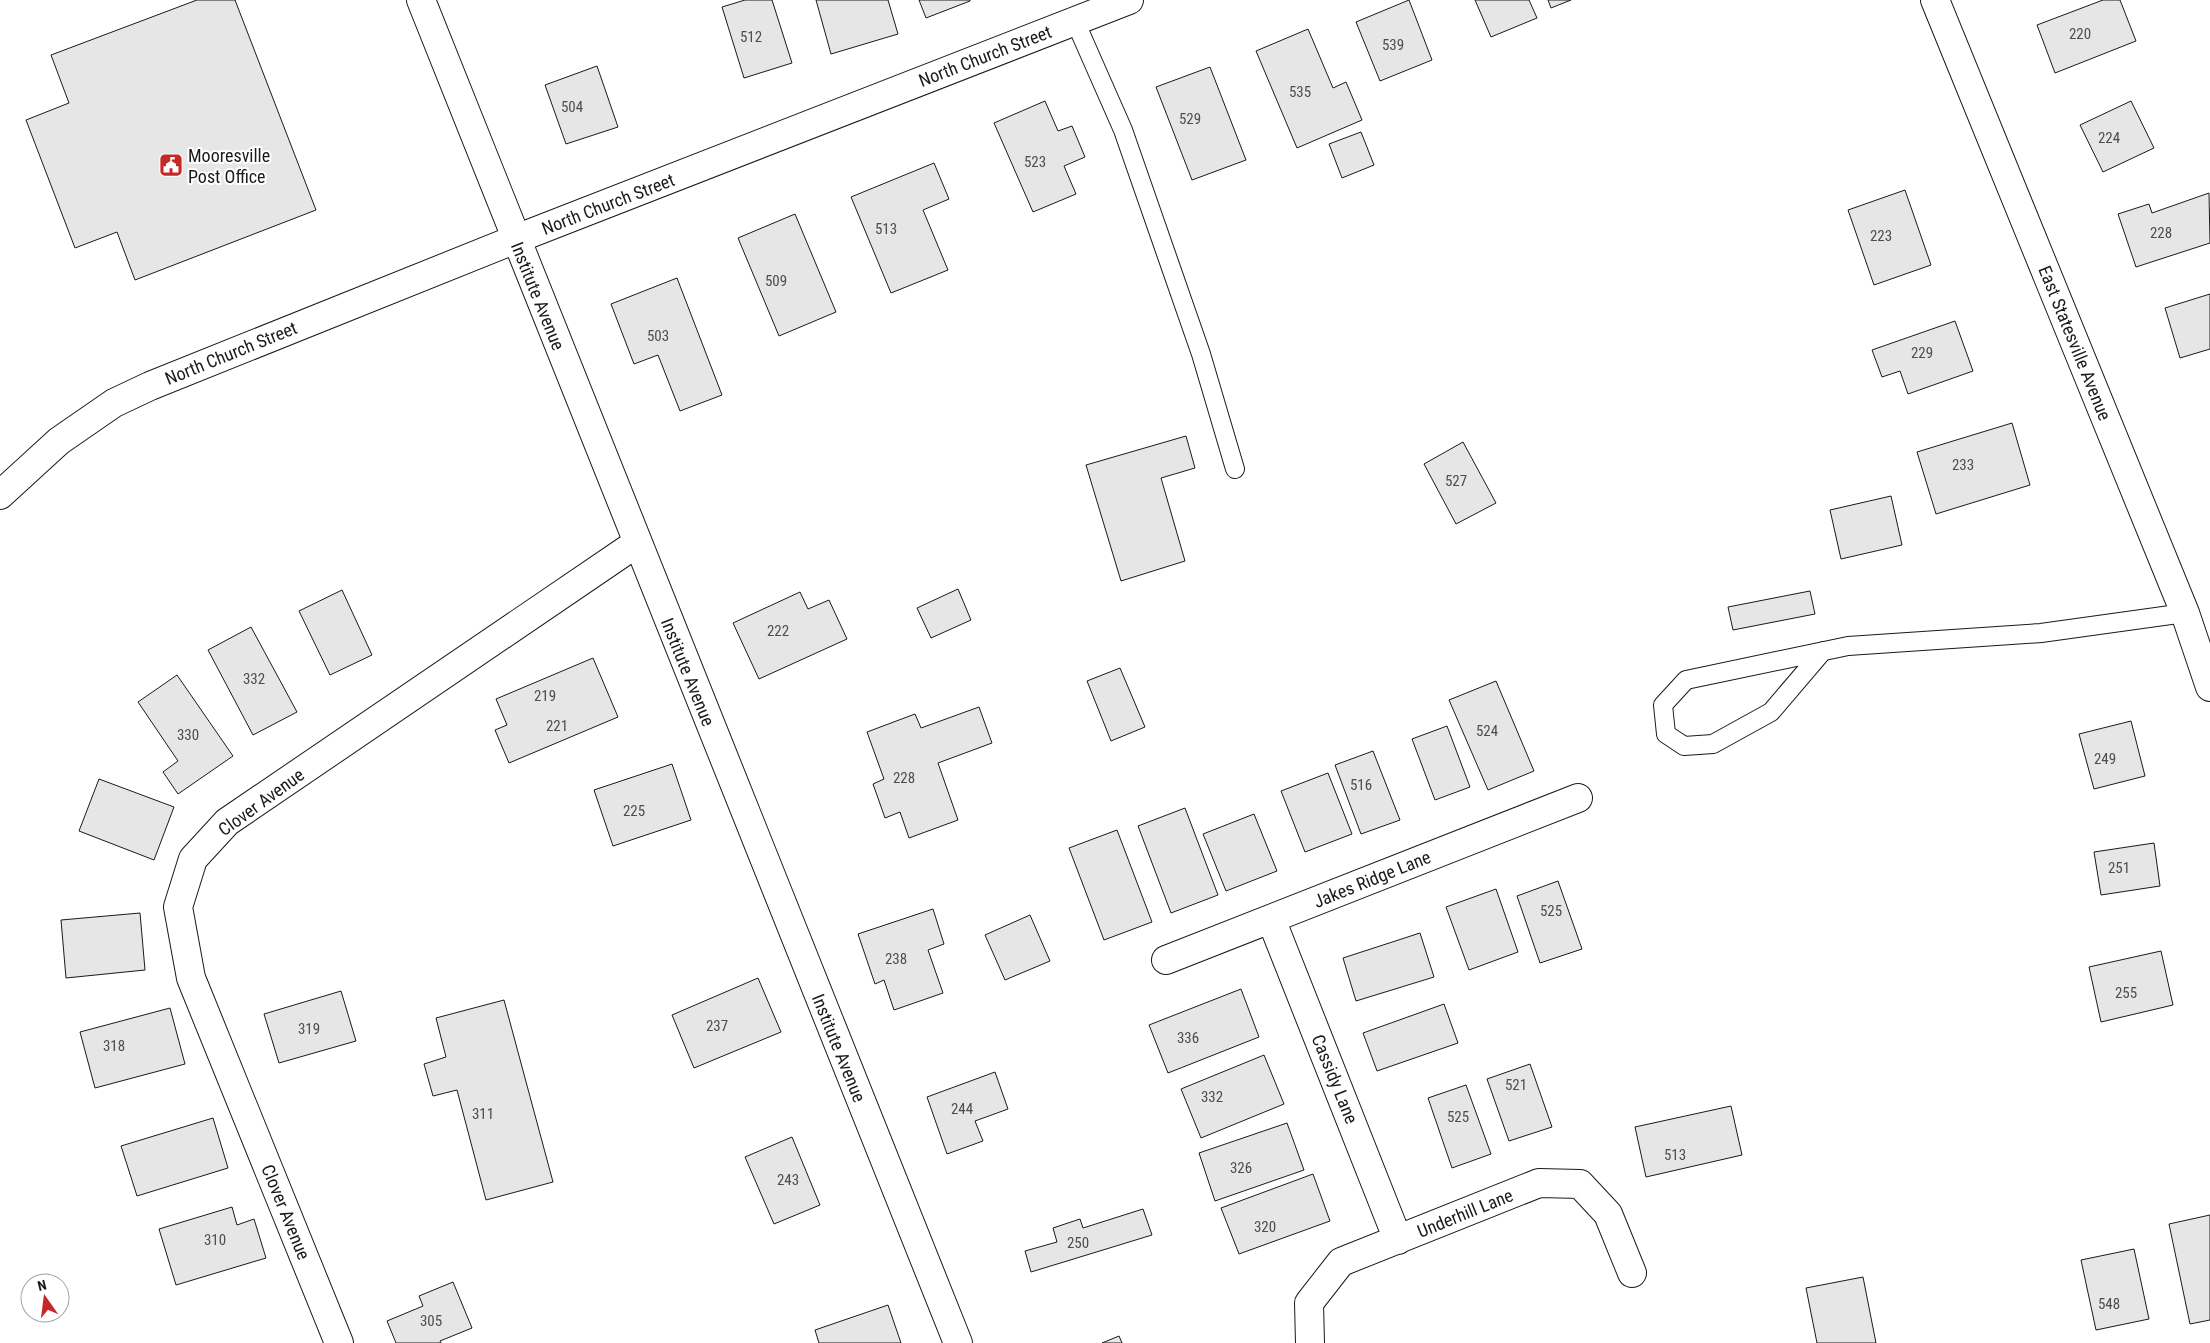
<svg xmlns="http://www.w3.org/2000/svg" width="2210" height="1343" font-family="'Roboto Condensed',sans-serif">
	<rect width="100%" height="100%" fill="#fff"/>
	<path fill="#e6e6e6" stroke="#1a1a1a" d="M197,0H235L316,210L135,280L117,232L75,248L26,120L69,103L51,55Z
		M745,0H772L792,63L744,78L722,7Z
		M816,0H888L898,34L831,54Z
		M919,0H970V1L926,18Z
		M1409,0L1432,60L1380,81L1356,22Z
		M1475,0H1529L1537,18L1491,37Z
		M1548,0H1571L1551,8Z
		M2103,0H2120L2136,41L2055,73L2037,25Z
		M1308,29L1333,88L1346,82L1362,120L1297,148L1256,51Z
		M597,66L618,127L566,144L545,85Z
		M1210,67L1246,160L1192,180L1156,87Z
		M1045,101L1058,131L1072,126L1085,157L1064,166L1076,194L1033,212L994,123Z
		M2131,101L2154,148L2103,172L2080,125Z
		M1361,132L1374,165L1342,178L1329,144Z
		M934,163L949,199L923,210L948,270L891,293L851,197Z
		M1905,190L1931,265L1874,285L1848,210Z
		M2209,193L2210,243L2136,267L2118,214L2149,204L2152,213Z
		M795,214L836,312L779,336L738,238Z
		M677,278L722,395L680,411L658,355L634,364L611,304Z
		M2210,294V349L2180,358L2165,308Z
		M1955,321L1973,371L1908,394L1900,371L1882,377L1872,350Z
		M2012,423L2030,485L1936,514L1917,452Z
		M1186,436L1195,468L1161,478L1185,561L1121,581L1086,465Z
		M1463,442L1496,503L1456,524L1424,464Z
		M1891,496L1902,545L1841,559L1830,510Z
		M958,589L971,620L931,638L917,608Z
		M342,590L372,655L330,675L299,611Z
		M1810,591L1815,614L1733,630L1728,607Z
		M800,592L808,609L829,600L847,639L759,679L733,623Z
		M251,627L297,712L253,735L208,650Z
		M593,658L618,717L509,763L495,730L507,725L496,699Z
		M1120,668L1145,727L1111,741L1087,681Z
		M177,675L233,756L178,794L163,772L178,761L138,702Z
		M1496,681L1534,771L1488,790L1449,700Z
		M979,707L992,743L938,763L958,820L909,838L900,812L885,818L873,784L884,779L867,732L915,714L921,728Z
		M2131,721L2145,776L2094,789L2079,734Z
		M1447,726L1470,787L1435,800L1412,739Z
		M1373,751L1400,820L1361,834L1335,765Z
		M672,764L691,820L613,846L594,790Z
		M1328,773L1352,834L1305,852L1281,791Z
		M99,779L174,807L154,860L79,831Z
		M1185,808L1218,895L1171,913L1138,826Z
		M1254,814L1277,871L1226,891L1203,834Z
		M1117,830L1152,922L1104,940L1069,848Z
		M2154,843L2160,886L2101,895L2094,852Z
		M1558,881L1582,949L1540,963L1517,896Z
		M1496,889L1518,952L1469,970L1446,907Z
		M933,909L944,944L928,950L943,993L894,1010L884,980L875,984L858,934Z
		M140,913L145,970L66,978L61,920Z
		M1030,915L1050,961L1005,980L985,935Z
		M1420,933L1434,977L1356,1001L1343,958Z
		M2161,951L2173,1005L2101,1022L2089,967Z
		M758,978L781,1032L694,1068L672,1015Z
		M1241,989L1259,1037L1168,1073L1149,1025Z
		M341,991L356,1041L279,1063L264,1014Z
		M504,1000L553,1182L486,1200L457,1090L433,1096L424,1064L446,1057L436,1018Z
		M1444,1004L1458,1043L1377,1071L1363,1033Z
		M170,1008L185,1064L95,1088L80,1032Z
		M1264,1055L1284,1104L1201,1138L1181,1089Z
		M1530,1064L1552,1127L1509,1141L1487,1079Z
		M995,1072L1008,1109L975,1121L983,1141L947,1154L927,1097Z
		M1466,1085L1491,1154L1452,1168L1428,1098Z
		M1731,1106L1742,1155L1646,1177L1635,1127Z
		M213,1118L228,1168L137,1196L121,1146Z
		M1287,1123L1304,1170L1215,1201L1199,1153Z
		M792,1137L820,1205L774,1224L745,1157Z
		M1313,1174L1330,1221L1239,1254L1221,1208Z
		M232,1207L237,1225L254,1219L266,1258L176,1285L159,1229Z
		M1143,1209L1152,1235L1031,1272L1025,1251L1057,1242L1053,1228L1080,1219L1083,1228Z
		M2210,1215V1320L2190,1324L2169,1224Z
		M2134,1249L2149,1319L2096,1330L2081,1260Z
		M1863,1277L1876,1343H1817L1806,1288Z
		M453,1282L472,1328L440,1341L441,1343H396L387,1321L423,1306L419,1296Z
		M888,1305L901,1343H819L815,1330Z
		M1119,1336L1122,1343H1102Z"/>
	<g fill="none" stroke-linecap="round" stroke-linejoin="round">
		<g stroke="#1a1a1a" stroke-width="20">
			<path id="lane" d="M1075,21L1123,130L1201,354L1235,469
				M1823,651L1771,712L1713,744L1684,746L1666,734L1663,705L1686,680L1848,646L2041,633L2185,613"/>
		</g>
		<g stroke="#1a1a1a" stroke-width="30">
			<path id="street" d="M421,0L958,1343
				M0,495L59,441L114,403L150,386L516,239L1129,0
				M1271,919L1398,1240
				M1166,960L1578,798
				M339,1343L191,978L178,907L193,859L227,822L637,543
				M1310,1343L1309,1303L1341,1262L1539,1183L1580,1184L1608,1214L1632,1273"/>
		</g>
		<g stroke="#1a1a1a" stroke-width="30">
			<path id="secondary" d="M1935,0L2185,613L2210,687"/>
		</g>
		<use href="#lane" stroke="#fff" stroke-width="18"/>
		<use href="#street" stroke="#fff" stroke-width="28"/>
		<use href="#secondary" stroke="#fff" stroke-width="28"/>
	</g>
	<defs>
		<g id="civic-square" transform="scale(1.25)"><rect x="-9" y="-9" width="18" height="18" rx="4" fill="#c62828" stroke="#fff"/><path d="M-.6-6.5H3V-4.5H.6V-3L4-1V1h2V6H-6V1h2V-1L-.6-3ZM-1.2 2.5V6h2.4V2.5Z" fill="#fff"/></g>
	</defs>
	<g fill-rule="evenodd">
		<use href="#civic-square" x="171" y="165"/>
	</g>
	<g text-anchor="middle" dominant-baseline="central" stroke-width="4" stroke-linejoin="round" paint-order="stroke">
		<g font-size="15" fill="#4d4d4d">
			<text x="2080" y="34">220</text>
			<text x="751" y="37">512</text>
			<text x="1393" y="45">539</text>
			<text x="1300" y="92">535</text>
			<text x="572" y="107">504</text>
			<text x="1190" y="119">529</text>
			<text x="2109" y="138">224</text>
			<text x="1035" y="162">523</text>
			<text x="886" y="229">513</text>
			<text x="2161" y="233">228</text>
			<text x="1881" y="236">223</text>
			<text x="776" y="281">509</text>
			<text x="658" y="336">503</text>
			<text x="1922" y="353">229</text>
			<text x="1963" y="465">233</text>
			<text x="1456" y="481">527</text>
			<text x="778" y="631">222</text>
			<text x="254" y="679">332</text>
			<text x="545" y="696">219</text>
			<text x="557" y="726">221</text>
			<text x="1487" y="731">524</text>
			<text x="188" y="735">330</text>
			<text x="2105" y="759">249</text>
			<text x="904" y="778">228</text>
			<text x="1361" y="785">516</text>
			<text x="634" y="811">225</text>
			<text x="2119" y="868">251</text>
			<text x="1551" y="911">525</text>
			<text x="896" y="959">238</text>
			<text x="2126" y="993">255</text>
			<text x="717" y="1026">237</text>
			<text x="309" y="1029">319</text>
			<text x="1188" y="1038">336</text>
			<text x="114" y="1046">318</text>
			<text x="1516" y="1085">521</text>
			<text x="1212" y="1097">332</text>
			<text x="962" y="1109">244</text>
			<text x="483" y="1114">311</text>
			<text x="1458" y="1117">525</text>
			<text x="1675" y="1155">513</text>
			<text x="1241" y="1168">326</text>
			<text x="788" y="1180">243</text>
			<text x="1265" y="1227">320</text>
			<text x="215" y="1240">310</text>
			<text x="1078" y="1243">250</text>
			<text x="2109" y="1304">548</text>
			<text x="431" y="1321">305</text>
		</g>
		<g font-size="18" fill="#1a1a1a" stroke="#fff">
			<text transform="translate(985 56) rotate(-21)">North Church Street</text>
			<text transform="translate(608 204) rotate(-21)">North Church Street</text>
			<text transform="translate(538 296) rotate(68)">Institute Avenue</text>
			<text transform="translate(2075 343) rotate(68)">East Statesville Avenue</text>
			<text transform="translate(231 353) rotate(-22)">North Church Street</text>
			<text transform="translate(688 672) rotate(68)">Institute Avenue</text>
			<text transform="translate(261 802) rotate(-36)">Clover Avenue</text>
			<text transform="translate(1372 879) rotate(-22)">Jakes Ridge Lane</text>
			<text transform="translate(839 1048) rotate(68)">Institute Avenue</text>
			<text transform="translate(1335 1079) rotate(68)">Cassidy Lane</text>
			<text transform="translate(286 1212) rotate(68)">Clover Avenue</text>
			<text transform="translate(1465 1213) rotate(-22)">Underhill Lane</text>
		</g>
		<g font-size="18" fill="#1a1a1a" stroke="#fff" text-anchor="start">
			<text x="188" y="155">Mooresville<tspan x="188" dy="21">Post Office</tspan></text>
		</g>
	</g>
	<g transform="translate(45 1298) rotate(346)"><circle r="24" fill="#ffffff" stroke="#a3a3a3"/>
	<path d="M0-4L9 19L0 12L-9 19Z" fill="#c62828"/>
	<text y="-8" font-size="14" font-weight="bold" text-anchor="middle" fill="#1a1a1a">N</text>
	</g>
</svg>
